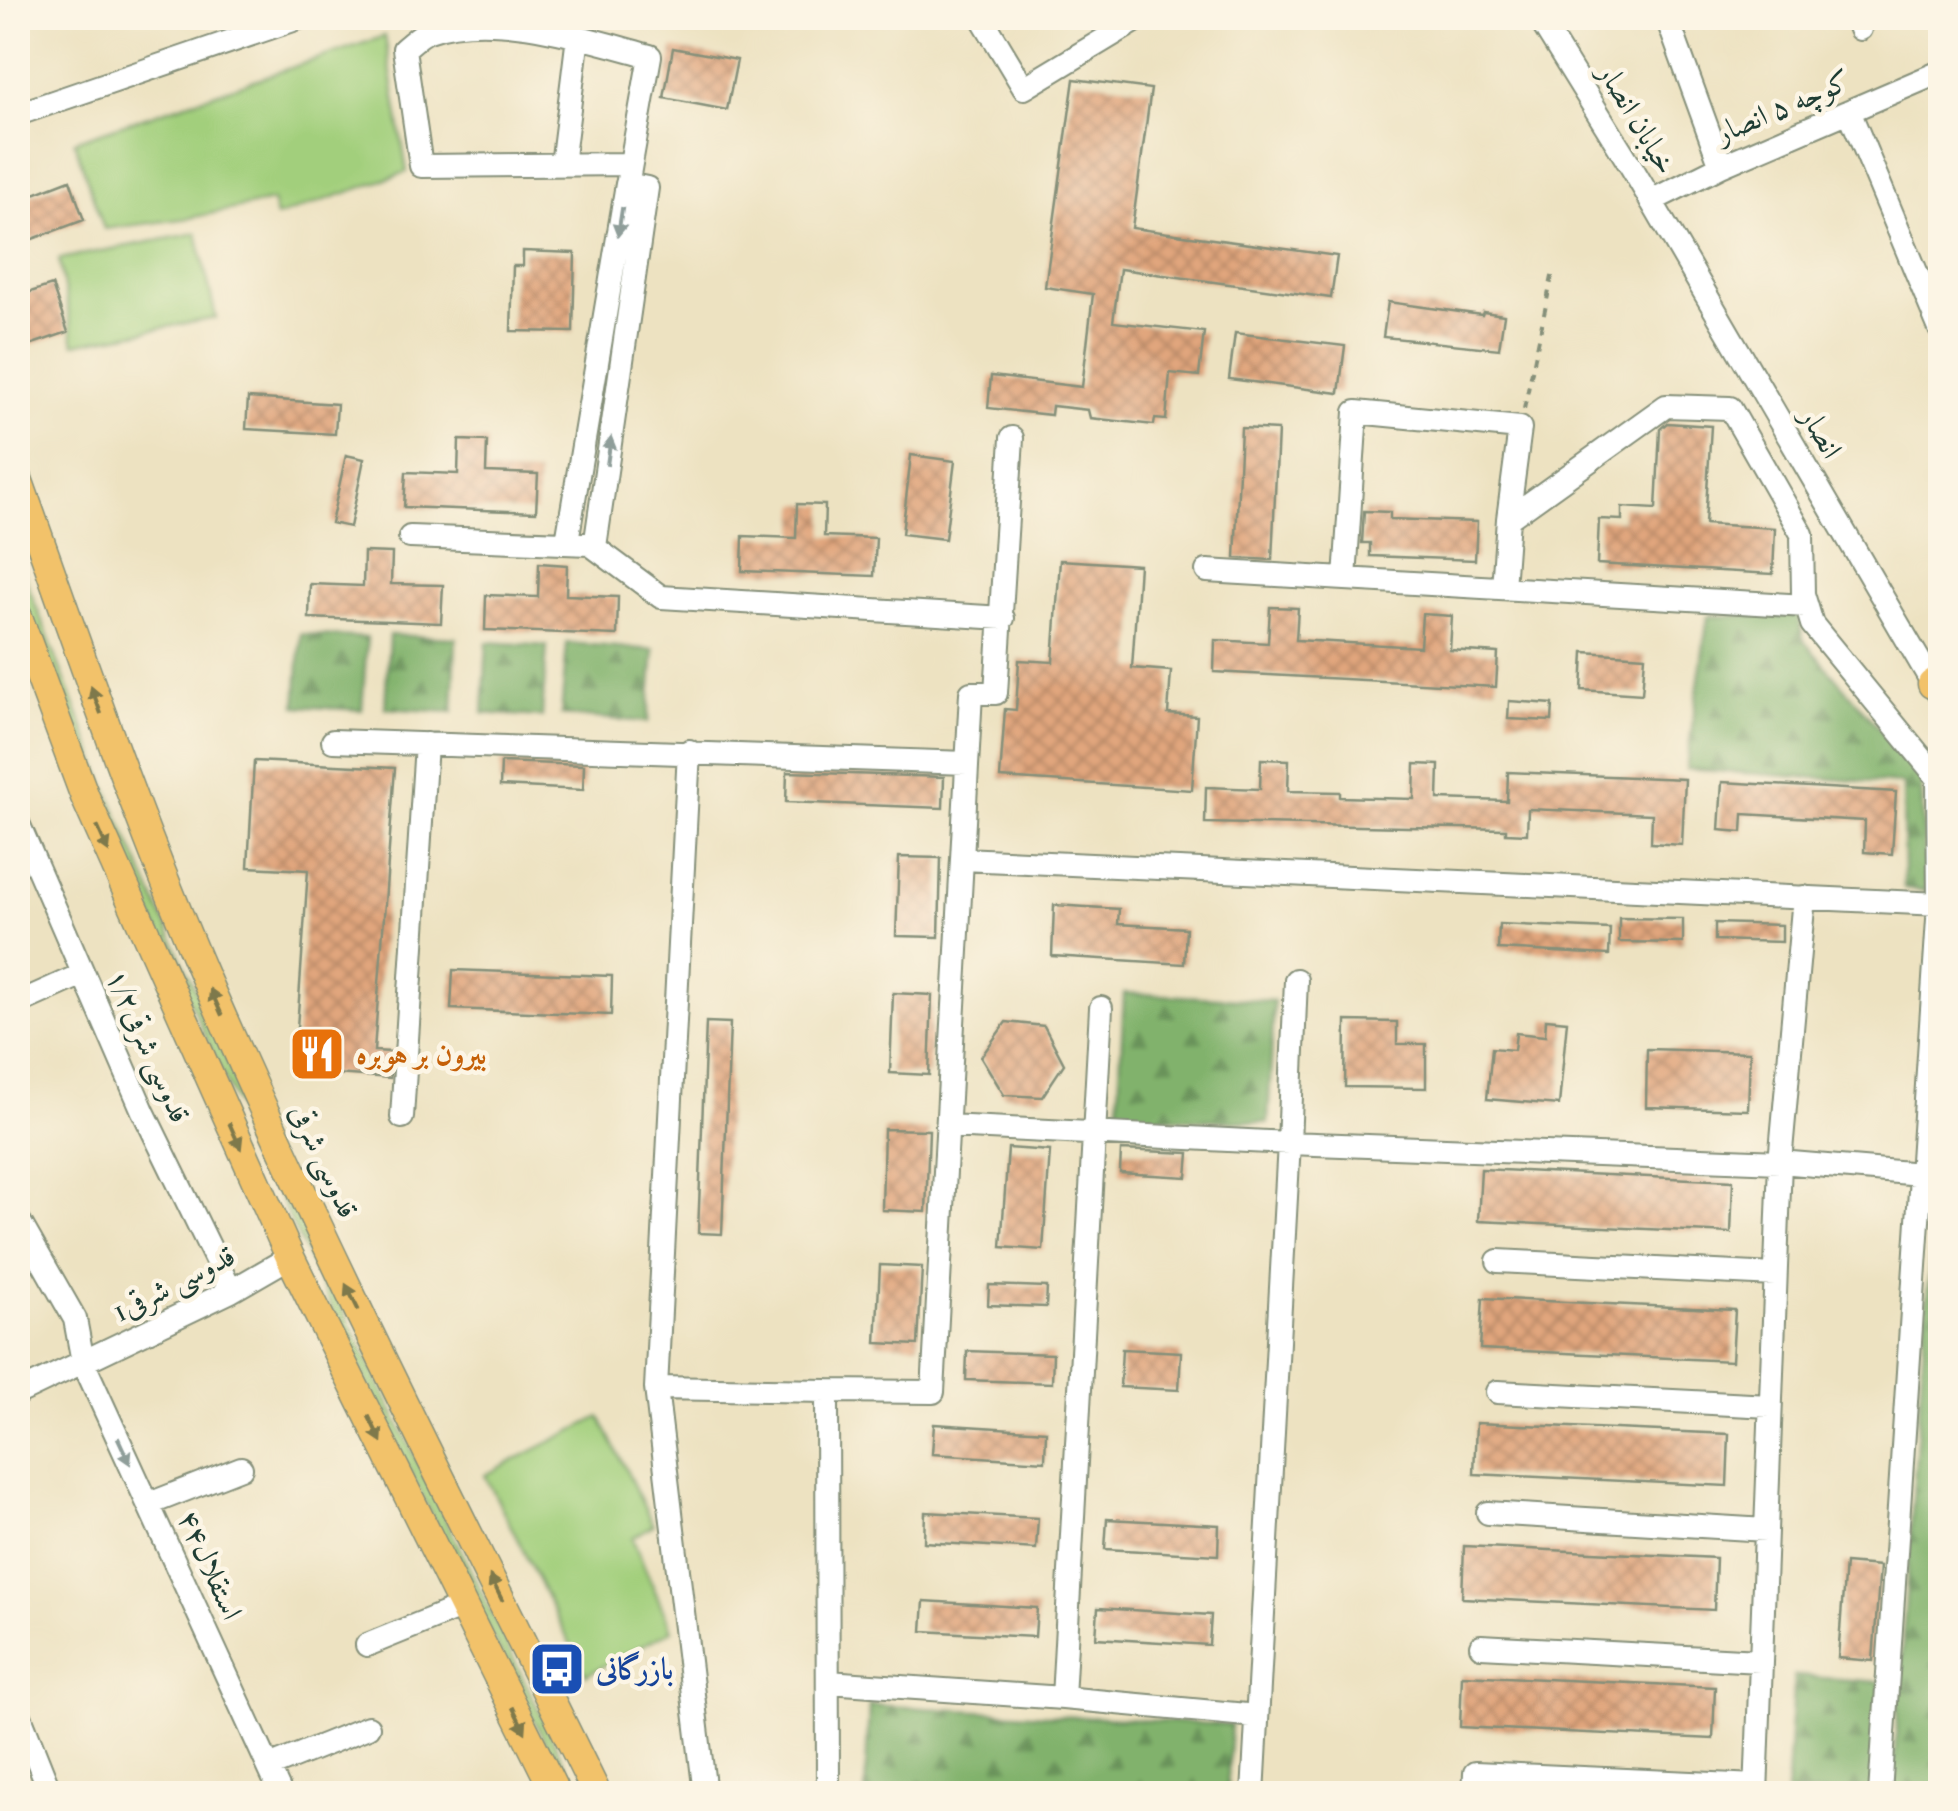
<svg xmlns="http://www.w3.org/2000/svg" width="1958" height="1811" font-family="'IM FELL French Canon',Amiri,serif">
	<defs>
		<pattern id="forest-firs" width="22" height="20" patternUnits="userSpaceOnUse" patternTransform="scale(2.5)"><rect width="22" height="20" fill="#81b26c"/><path d="M5 1l3.5 6h-7zM16 11l3.5 6h-7z" fill="#69925a"/></pattern>
		<pattern id="building-cross-hatch" width="8" height="8" patternUnits="userSpaceOnUse" patternTransform="scale(2.5)"><rect width="8" height="8" fill="#e1a67d"/><path d="M0 0l8 8M0 8l8-8" fill="none" stroke="#b68867"/></pattern>
	</defs>
	<rect width="100%" height="100%" fill="#fcf5e5"/>
	<filter id="ink" filterUnits="userSpaceOnUse"><feTurbulence type="fractalNoise" baseFrequency=".01" numOctaves="2"/><feDisplacementMap in="SourceGraphic" scale="20" xChannelSelector="R" yChannelSelector="G"/><feConvolveMatrix kernelMatrix="1 2 1 2 8 2 1 2 1" color-interpolation-filters="sRGB"/></filter>
	<filter id="wash" filterUnits="userSpaceOnUse"><feTurbulence type="fractalNoise" baseFrequency=".0048" numOctaves="4" result="noise"/><feDisplacementMap in="SourceGraphic" scale="40" xChannelSelector="R" yChannelSelector="G"/><feGaussianBlur stdDeviation="2.25" result="paint"/><feColorMatrix in="noise" values="0 0 0 0 0 0 0 0 0 0 0 0 0 0 0 0 0 1.4 0 .05"/><feComposite in="paint" operator="in"/></filter>
	<g filter="url(#wash)">
		<rect width="100%" height="100%" fill="#ede2c1"/>
		<path fill="#a2cf7c" stroke="#608658" stroke-width="2.5" d="M385,36L407,172L276,217L272,201L190,218L104,229L74,141Z
			M197,233L216,318L74,344L59,259Z
			M18,560L117,814L283,1187L579,1793H570C530,1709 487,1626 445,1542C292,1230 143,914 18,589Z
			M600,1417L653,1525L632,1538L672,1630L586,1675L485,1475Z"/>
		<path fill="url(#forest-firs)" stroke="#507850" stroke-width="2.5" d="M1798,615L1804,641L1921,777L1926,891L1904,888L1903,784L1686,769L1708,616Z
			M301,634L367,638L362,710L296,706Z
			M389,635L456,638L453,712L385,708Z
			M487,642L547,646L542,717L483,713Z
			M567,643L654,650L648,722L561,715Z
			M1124,993L1274,1001L1268,1123L1118,1115Z
			M1934,1199H1940V1793H1892Z
			M1794,1676L1881,1682L1874,1793L1786,1794Z
			M869,1705L1231,1725L1227,1793L865,1794Z"/>
		<g id="blocks">
			<path fill="url(#building-cross-hatch)" d="M673,48L737,60L727,110L664,98Z
				M1074,79L1151,89L1132,228L1337,256L1331,298L1120,269L1113,322L1204,332L1199,376L1170,373L1166,420L1155,419L1154,425L1090,418L1088,410L1052,406L1051,415L988,408L991,376L1082,387L1093,294L1045,287Z
				M70,180L84,220L22,243L18,232V200Z
				M523,251L575,253L573,332L511,331L513,266H523Z
				M52,285L68,332L18,349V296Z
				M1388,302L1482,315L1483,312L1504,315L1499,349L1383,337Z
				M1235,333L1345,346L1339,393L1229,379Z
				M248,398L337,404L335,434L246,429Z
				M1667,423L1711,426L1705,524L1775,528L1773,574L1597,564L1599,519L1622,520V507L1656,509L1660,429Z
				M1241,428L1278,430L1272,560L1235,558Z
				M459,440L487,441L486,472L538,474L536,512L404,507L406,472L458,474Z
				M346,455L364,459L350,527L331,523Z
				M911,455L955,461L945,539L902,534Z
				M797,504L825,505L824,536L876,538L874,576L742,571L743,536L796,538Z
				M1364,511L1390,512V519L1477,522L1475,560L1370,556V543H1362Z
				M364,552L392,553L391,584L443,585L441,623L309,618L310,584L363,586Z
				M1060,560L1139,565L1132,668L1171,671L1168,714L1197,716L1192,790L1000,778L1005,709L1016,710L1019,660L1053,662Z
				M539,563L567,565L566,595L618,597L617,635L485,630L486,595L538,597Z
				M1270,607L1298,608L1296,640L1420,647L1422,614L1452,616L1450,650L1498,653L1496,687L1214,672L1215,640L1268,643Z
				M1584,652L1645,656L1642,694L1582,690Z
				M1509,701L1553,704L1552,721L1508,719Z
				M1261,759L1289,760L1288,791L1340,792V797L1414,799L1415,764L1439,765L1438,799L1507,801L1508,772L1685,779L1682,845L1651,843L1652,814L1528,809L1527,834L1506,833V829L1205,823L1206,787L1260,789Z
				M254,761L395,768L374,1051L391,1052L390,1078L294,1071L308,870L248,867Z
				M501,762L584,765L583,790L500,786Z
				M787,772L944,777L943,808L786,802Z
				M1722,782L1896,792L1892,854L1864,852L1865,821L1743,814L1742,832L1719,830Z
				M899,857L941,858L939,937L896,936Z
				M1054,905L1119,909L1118,924L1186,928L1184,964L1052,956Z
				M1619,918L1683,919V943L1619,942Z
				M1715,923L1782,925V942L1715,940Z
				M1499,924L1610,929L1609,955L1498,949Z
				M453,970L612,976L611,1015L451,1009Z
				M893,993L932,995L929,1075L890,1073Z
				M1546,1019L1567,1021L1559,1105L1487,1099L1492,1048L1514,1050L1516,1033L1545,1036Z
				M1346,1021L1397,1022V1044H1426V1088L1345,1087Z
				M706,1022L730,1023L722,1234L698,1233Z
				M1006,1022L1044,1026L1064,1064L1042,1097L1004,1095L981,1057Z
				M1647,1049L1750,1052L1748,1110L1646,1107Z
				M884,1129L929,1130L926,1212L882,1210Z
				M1008,1148L1050,1151L1043,1250L1001,1247Z
				M1121,1150L1189,1153L1187,1177L1120,1173Z
				M1481,1169L1733,1181L1731,1233L1478,1221Z
				M880,1265L922,1267L918,1345L876,1343Z
				M989,1285L1047,1287L1046,1307L988,1305Z
				M1483,1298L1735,1310L1732,1361L1480,1349Z
				M1122,1349L1181,1352L1179,1390L1120,1387Z
				M967,1351L1053,1354L1052,1383L966,1380Z
				M1476,1423L1729,1434L1727,1486L1474,1474Z
				M934,1424L1046,1431L1045,1461L932,1454Z
				M925,1512L1038,1518L1036,1549L924,1542Z
				M1107,1519L1219,1525L1218,1555L1105,1549Z
				M1464,1546L1716,1558L1714,1610L1462,1598Z
				M1845,1563L1880,1566L1873,1661L1838,1658Z
				M924,1601L1037,1608L1035,1637L922,1631Z
				M1098,1608L1211,1615L1209,1645L1096,1638Z
				M1462,1675L1715,1687L1713,1739L1460,1727Z"/>
		</g>
	</g>
	<g filter="url(#ink)">
		<use href="#blocks" fill-opacity="0" stroke="#86907a" stroke-width="2.5"/>
		<g fill="none" stroke-linecap="round" stroke-linejoin="round">
			<g stroke="#86907a" stroke-width="26">
				<path id="minor" d="M982,18L1024,88L1140,18
					M1539,18L1632,168L1940,696
					M1667,18L1721,166
					M1856,18L1860,29
					M1849,111L1940,329
					M18,114L299,18
					M562,165L578,36
					M627,186L650,56C587,39 493,8 429,31C420,34 412,43 404,49L421,166L630,164
					M1651,201L1721,166L1940,72
					M1508,519L1666,406L1730,408L1802,534L1803,594L1812,624L1938,778L1939,904L1880,1794
					M410,537L590,544L661,597L1003,618
					M567,541L627,184L647,188L595,547
					M1207,571L1807,606
					M1345,579L1356,412L1520,428L1508,519L1503,588
					M333,741L967,763
					M689,751L656,1388L827,1391
					M18,823L143,1111L231,1291
					M962,859L1940,904
					M1804,897L1780,1162L1921,1174
					M25,1000L83,974
					M1101,1008L1063,1698L1257,1716
					M402,1117L426,744
					M947,1126L1289,1143L1296,980
					M18,1219L75,1319L83,1362L281,1794
					M1498,1261L1775,1275
					M656,1388L705,1794
					M1497,1392L1770,1406
					M18,1393L231,1291L290,1257
					M149,1504L241,1468
					M1488,1513L1766,1530
					M367,1645L463,1606
					M1481,1646L1760,1661
					M828,1682L1063,1698
					M18,1711L51,1794
					M269,1767L368,1727
					M828,1794L827,1391L933,1392L971,693H996L1012,438
					M1253,1794L1289,1143L1780,1162L1756,1794
					M1474,1794L1475,1773L1757,1786"/>
			</g>
			<g stroke="#86907a" stroke-width="31">
				<path id="major" d="M18,479C80,653 139,827 213,996C331,1266 467,1529 597,1794
					M18,617L85,797L290,1257L556,1794
					M1932,684L1940,679"/>
			</g>
			<path stroke="#86907a" stroke-width="4" stroke-dasharray="8 8" stroke-linecap="butt" d="M1524,409L1553,272"/>
			<use href="#minor" stroke="#fff" stroke-width="22"/>
			<use href="#major" stroke="#f2c26a" stroke-width="28"/>
		</g>
		<defs><path id="oneway-solid" d="M-6-.8H1V-3.2L6.5 0L1 3.2V.8H-6Z" transform="scale(2.5)"/></defs>
		<g fill="#8f9e9a">
			<use href="#oneway-solid" transform="translate(620 222) rotate(99)"/>
			<use href="#oneway-solid" transform="translate(609 451) rotate(-82)"/>
			<use href="#oneway-solid" transform="translate(124 1451) rotate(65)"/>
		</g>
		<g fill="#7e794c">
			<use href="#oneway-solid" transform="translate(96 700) rotate(-110)"/>
			<use href="#oneway-solid" transform="translate(103 839) rotate(66)"/>
			<use href="#oneway-solid" transform="translate(216 1002) rotate(-114)"/>
			<use href="#oneway-solid" transform="translate(235 1136) rotate(66)"/>
			<use href="#oneway-solid" transform="translate(352 1297) rotate(-116)"/>
			<use href="#oneway-solid" transform="translate(375 1429) rotate(64)"/>
			<use href="#oneway-solid" transform="translate(496 1588) rotate(-116)"/>
			<use href="#oneway-solid" transform="translate(519 1720) rotate(64)"/>
		</g>
	</g>
	<defs>
		<g id="restaurant-square" transform="scale(2.875)"><rect x="-9" y="-9" width="18" height="18" rx="4" fill="#e8710a" stroke="#fcf5e5"/><path d="M-5-6h1v4h1v-4h1v4h1v-4h1v5L-1.5 .5V6h-2V.5L-5-1ZM5-6V6H3V1.5H1.5Q1.5-4 5-6Z" fill="#fff"/></g>
		<g id="bus-square" transform="scale(2.875)"><rect x="-9" y="-9" width="18" height="18" rx="4" fill="#1a4fb4" stroke="#fcf5e5"/><path d="M-5-6H5V4H4V6H2V4H-2V6H-4V4H-5ZM-3.5-4V0h7V-4ZM-3.5 1.2v1.5H-2V1.2ZM2 1.2v1.5H3.5V1.2Z" fill="#fff"/></g>
	</defs>
	<g fill-rule="evenodd">
		<use href="#restaurant-square" x="317" y="1054"/>
		<use href="#bus-square" x="557" y="1669"/>
	</g>
	<g text-anchor="middle" dominant-baseline="central" stroke-width="9" stroke-linejoin="round" paint-order="stroke">
		<g font-size="30" fill="#1f3d34" stroke="#fcf5e5">
			<text transform="translate(1783 107) rotate(-23)">کوچه ۵ انصار</text>
			<text transform="translate(1637 119) rotate(59)">خیابان انصار</text>
			<text transform="translate(1821 433) rotate(60)">انصار</text>
			<text transform="translate(148 1046) rotate(66)">قدوسی شرقی۱/۲</text>
			<text transform="translate(324 1161) rotate(65)">قدوسی شرقی</text>
			<text transform="translate(174 1284) rotate(-27)">1قدوسی شرقی</text>
			<text transform="translate(210 1565) rotate(66)">استقلال۴۴</text>
		</g>
		<g font-size="30" font-weight="bold" fill="#c56008" stroke="#fcf5e5" text-anchor="start">
			<text x="356" y="1054">بیرون بر هوبره</text>
		</g>
		<g font-size="30" font-weight="bold" fill="#164399" stroke="#fcf5e5" text-anchor="start">
			<text x="596" y="1669">بازرگانی</text>
		</g>
	</g>
	<rect width="1958" height="1811" fill="none" stroke="#fcf5e5" stroke-width="60"/>
</svg>
